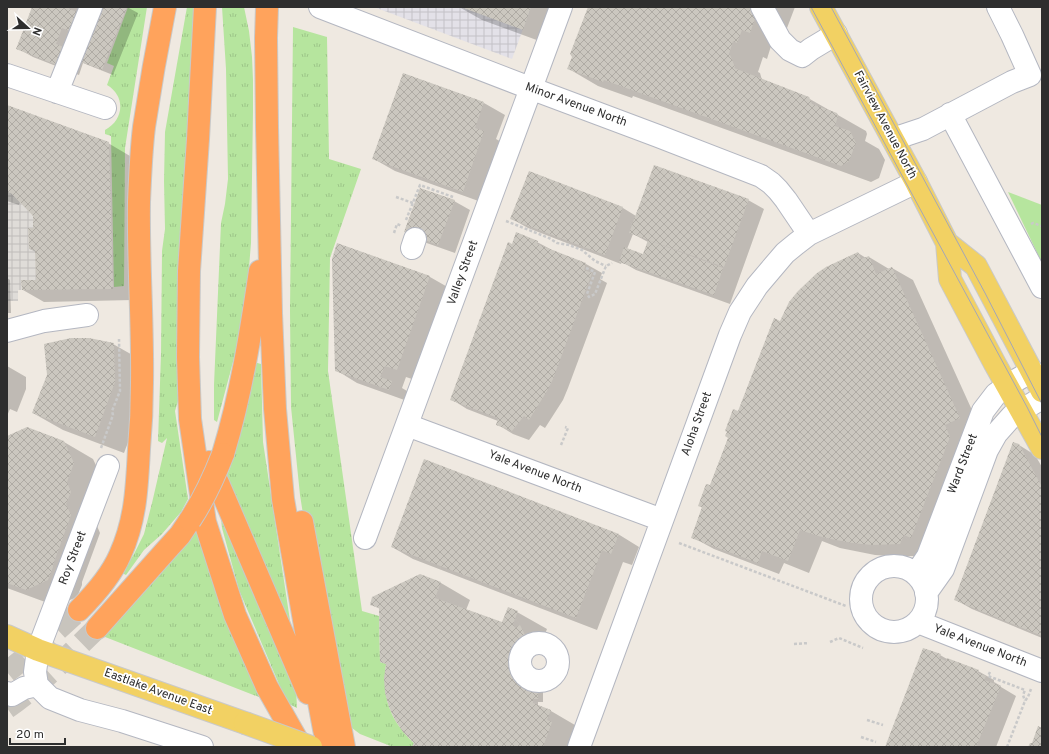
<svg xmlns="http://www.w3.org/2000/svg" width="1049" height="754" font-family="Overpass,sans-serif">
	<defs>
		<pattern id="industrial-grid" width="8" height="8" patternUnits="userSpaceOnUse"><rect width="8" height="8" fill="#e3e1e8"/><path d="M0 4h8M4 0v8" fill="none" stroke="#c3c1c7"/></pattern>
		<pattern id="grass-tufts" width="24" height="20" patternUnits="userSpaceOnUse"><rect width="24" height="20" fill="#b6e59e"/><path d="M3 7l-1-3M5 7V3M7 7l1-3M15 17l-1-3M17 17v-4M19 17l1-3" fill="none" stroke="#9dc588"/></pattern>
		<pattern id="plaza-grid" width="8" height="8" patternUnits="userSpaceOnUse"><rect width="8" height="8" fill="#dfdcd8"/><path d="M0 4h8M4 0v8" fill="none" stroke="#c0bdba"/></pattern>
		<pattern id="building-cross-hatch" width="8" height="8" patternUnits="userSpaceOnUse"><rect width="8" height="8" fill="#cbc7bf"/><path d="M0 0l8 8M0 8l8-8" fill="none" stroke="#afaba4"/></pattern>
	</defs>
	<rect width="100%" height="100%" fill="#efe9e1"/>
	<path fill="url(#industrial-grid)" d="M374,7H531L512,59Z"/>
	<path fill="url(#grass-tufts)" d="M128,7H147L125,148L124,286L114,287L111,136L105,134V130C124,120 126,96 107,85L114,66L107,63Z
		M187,7H193L197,66L189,365L175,411L188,499L181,512L162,534L144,550L126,575L122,573L134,554L144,534L152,503L167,438L162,443L158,441L161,354L162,251L165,229L164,181L165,132Z
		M222,7H244L249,31L252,57L253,80V111L251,243L247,292L238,343L217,422L214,420V385L221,223L225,204L228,179L226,69Z
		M293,27L327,37L329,159L361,169L330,258L328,371L362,611L379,616L380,662L386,664C382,697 389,719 414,743L412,747H393L360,734L352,728L344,717L326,661L300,495L291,407L290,311Z
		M254,362L261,364L263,442L294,647L297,708L287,703L239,590L222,528L219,494L230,468L243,423Z
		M197,531L264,699L100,635Z"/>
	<path fill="#b6e59e" d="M1008,192L1042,205V263Z"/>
	<path fill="url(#plaza-grid)" d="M7,192L11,193L33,216V228L28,229L29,249L35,250L36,280H21L22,290H18V301H7Z"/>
	<path fill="#0003" fill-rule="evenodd" d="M33,7H127L138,13L113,75L83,63L79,75L33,57L17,48Z
		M459,7H567L553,46L482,20Z
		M589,7H795L779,49L771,46L767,59L763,57L758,72L760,73L762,80L808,98L866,131L867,134L865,141L879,149L885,160L879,178L871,182L633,96L632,98L598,86L569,69Z
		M484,103L505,115L496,139L505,144L484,203L395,171L374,159Z
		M7,106L108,143L130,156L133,300L44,302L23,290L37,281L36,252L30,249L34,229V216L20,201L19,205L7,201Z
		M529,172L623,208L636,216L748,200L764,209L730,304L636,270L622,262L621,264L528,228L512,219ZM633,234L648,242L643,255L627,249Z
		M454,201L470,210L455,253L421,241Z
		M537,242L554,251L586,264L602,273L600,279L607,283L568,388L563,400L545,428L540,425L529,440L513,434L497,424L498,421L467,409L451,399L513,245Z
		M338,245L430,277L451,289L418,381L406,377L402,388L412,394L410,402L357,383L336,370Z
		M858,253L866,258L869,257L889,269L892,268L913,280L981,430L921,556H893L875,555L840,548L822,541L809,573L784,563L779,574L714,549L692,537L703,508L699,506L710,486L738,413L780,322Z
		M7,278L10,280L11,313H7Z
		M113,344L143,361L144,400L124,453L63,430L33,413Z
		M7,366L26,377V389L17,412L10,409L7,416Z
		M7,437L64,442L93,459L103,480L95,521L100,533L82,582V585L77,597L56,606L7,588Z
		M1019,445L1035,455L1042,467V638L972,609L956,600Z
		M618,534L639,547L632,565L623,562L597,630L413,559L392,547Z
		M420,575L441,583L470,600L466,610L502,624L517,612L547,629L541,644L537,643L533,646L527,655L523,665L522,671L524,676L529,680L538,682L543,685V702H538V706L551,711L580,728L579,747H413L415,742L387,664L381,661L380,609L371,604Z
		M940,655L947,659L978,671L994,680V682L1001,686V687L1016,696L996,747H886Z"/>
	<path fill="url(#building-cross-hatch)" d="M32,7H70L69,9L83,14L75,33L62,28L56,44L69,49L62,67L16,49Z
		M96,7H127L102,70L76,60Z
		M461,7H531L523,30Z
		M588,7H759L750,33L742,30L737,43L733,41L729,54L730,55L735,67L734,68L809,97L812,104L837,113L838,116L835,126L850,131L856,143L849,161L841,166L604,80L603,82L567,69L572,57L570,54Z
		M403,73L484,102L475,128L484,131L463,192L372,159Z
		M7,105L109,142L113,289L22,290L21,280H36L35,250L29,249L28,228H33V216L11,193L7,192Z
		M654,165L749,199L724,267L629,233Z
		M529,171L623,207L605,255L510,219Z
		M420,188L455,200L438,245L404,232Z
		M516,232L538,241L537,244L586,263L584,270L592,273L553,379L547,391L529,420L524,416L512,431L496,425L498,418L450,400L508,242L512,244Z
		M648,240L723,268L714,295L619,262L624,247L643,254Z
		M337,243L430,276L397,370L385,366L380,377L392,381L389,390L335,371L332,259Z
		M858,252L861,259L869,256L876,274L892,267L960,418L945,425L950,437L911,538L904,535L900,544L872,545L853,543L836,540L818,536L800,530L788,561L762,551L758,563L691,538L702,507L698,506L706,484L710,485L728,438L725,436L727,432L725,431L733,409L738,411L774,318L780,321L789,302L798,291L817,273L826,267Z
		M71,338H89L114,343L115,382L95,437L32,413L47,375L44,344Z
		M27,427L64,441L74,463L67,482L71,492L66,504L71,515L53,565V567L48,580L26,590L7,583V436Z
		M1013,442L1019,444L1042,487V636L954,600Z
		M424,459L619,534L611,554L602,550L576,618L391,547Z
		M420,574L441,582L435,598L502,622L508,607L518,611L513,624L515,628L520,625L528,641L521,647L517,655L516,664L519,672L525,678L532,681H538V699H533V703L551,710L547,720L552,722L543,747H412L414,743L403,732L395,720L389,707L385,693L384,678L386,664L380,662L379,608L370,605L372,597Z
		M923,648L941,654L939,658L946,661L947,658L979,670L978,673L986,676L984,680L1001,686L976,747H885Z
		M1038,726L1042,728V747H1028L1030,743H1032Z"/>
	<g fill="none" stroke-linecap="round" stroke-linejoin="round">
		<path stroke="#c8c4bd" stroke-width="22" stroke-dasharray="22 11" stroke-linecap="butt" d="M7,672L42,644L79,610
			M7,708C40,685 68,656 97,628"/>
		<g stroke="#b4b7c1" stroke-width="24">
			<path id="minor" d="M320,7L530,88L658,136L761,176L771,183L778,190L786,200L809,234
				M762,7L780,40L790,50L802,56L811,49L836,34
				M7,75L105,108
				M57,92L91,7
				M950,114L1042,287
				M893,139L923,129L1012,82L1030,75L1012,35L998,7
				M412,248L415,239
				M7,331L44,321L87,315
				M407,425L662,520
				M108,466L38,650L35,672L37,685L50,698L80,710L122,721L202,747
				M365,538L561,7
				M861 599a33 33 0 1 1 66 0a33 33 0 1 1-66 0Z
				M916,574L928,556L983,411L996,394L1013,382L1032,371
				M926,593L943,569L987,450L996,434L1012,416L1042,398
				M918,622L1042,671
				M520 662a19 19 0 1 1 38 0a19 19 0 1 1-38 0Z
				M7,693L12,695L24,688L37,685
				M579,747L730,335L740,312L757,286L785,253L796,244L809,234L916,182"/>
		</g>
		<g stroke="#c9c9c9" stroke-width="24">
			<path id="major" d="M821,7L916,182L947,243L950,279L995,364L1042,448
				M947,243L976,266L1042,391
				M7,636L38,650L245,723"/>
		</g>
		<g stroke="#c9c9c9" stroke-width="24">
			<path id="highway" d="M205,7L198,139L189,271L188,357L190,419L205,522L235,615L267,687L301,747
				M267,7L266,38L267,127L271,313L275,409L283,499L308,643L324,729L328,747
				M223,454C241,395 251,332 260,271
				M209,462L308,693
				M302,522L344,747
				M79,610C95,594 111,576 120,555C136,520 137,486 139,449C141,427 142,405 142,383C143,323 138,262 139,202C140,177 141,152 144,127C150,87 157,47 165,7
				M97,628L170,546L180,535L190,520"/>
		</g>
		<path stroke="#c9c9c9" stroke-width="2.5" stroke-dasharray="3 2" stroke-linecap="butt" d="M396,197L413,203
			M406,220L420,185L453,197
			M506,221L549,238L557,243L569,245L582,250L595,261L606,266
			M1031,224L1033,223L1042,226
			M394,233L397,224L402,226
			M586,268L595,272L587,294L589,297L595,294L606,266L612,263
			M561,445L568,428L565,427
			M101,448L113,415L112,411L120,391L119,339
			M679,543L846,606
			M830,642L839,638L863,648
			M794,644L809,643
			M990,672L988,676L1025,690L1023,695L1025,701
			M867,720L883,725
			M861,737L876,742
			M1007,747L1025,701L1028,697L1031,689"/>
		<use href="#minor" stroke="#fff" stroke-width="22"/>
		<use href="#major" stroke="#f2d163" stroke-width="22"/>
		<use href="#highway" stroke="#ffa35c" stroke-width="22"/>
		<path stroke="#a3a6b8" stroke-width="1" d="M811,7L1027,407L1042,437
			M831,7L985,293L1042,404"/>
		<g stroke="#c9c9c9" stroke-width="24" stroke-linecap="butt">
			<path id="major-bridge" d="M245,723L311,747"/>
		</g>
		<g stroke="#c9c9c9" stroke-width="24" stroke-linecap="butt">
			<path id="highway-bridge" d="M190,520C204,499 214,477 223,454"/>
		</g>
		<use href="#major-bridge" stroke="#f2d163" stroke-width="22"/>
		<use href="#highway-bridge" stroke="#ffa35c" stroke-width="22"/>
	</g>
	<g text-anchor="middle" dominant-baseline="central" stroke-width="3.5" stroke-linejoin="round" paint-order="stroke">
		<g font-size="12" fill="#2e2e2e" stroke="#fff">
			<text transform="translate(576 105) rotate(20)">Minor Avenue North</text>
			<text transform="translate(885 125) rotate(62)">Fairview Avenue North</text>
			<text transform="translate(463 273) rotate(-70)">Valley Street</text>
			<text transform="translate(697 424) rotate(-70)">Aloha Street</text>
			<text transform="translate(963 464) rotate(-69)">Ward Street</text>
			<text transform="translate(535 472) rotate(21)">Yale Avenue North</text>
			<text transform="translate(73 558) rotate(-69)">Roy Street</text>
			<text transform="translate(980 646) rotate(21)">Yale Avenue North</text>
			<text transform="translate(158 692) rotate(20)">Eastlake Avenue East</text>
		</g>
	</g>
	<rect width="1049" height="754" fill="none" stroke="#2e2e2e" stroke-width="16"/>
	<g transform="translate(28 28) rotate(111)" stroke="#ffffff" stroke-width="3" paint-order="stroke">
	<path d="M0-3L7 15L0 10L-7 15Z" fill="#2e2e2e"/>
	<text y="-6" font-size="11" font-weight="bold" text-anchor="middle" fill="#2e2e2e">N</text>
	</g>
	<path d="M10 738v6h55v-6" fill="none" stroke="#2e2e2e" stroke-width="2"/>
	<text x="16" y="738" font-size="12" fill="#2e2e2e" stroke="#ffffff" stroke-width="3" paint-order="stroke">20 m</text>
</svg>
